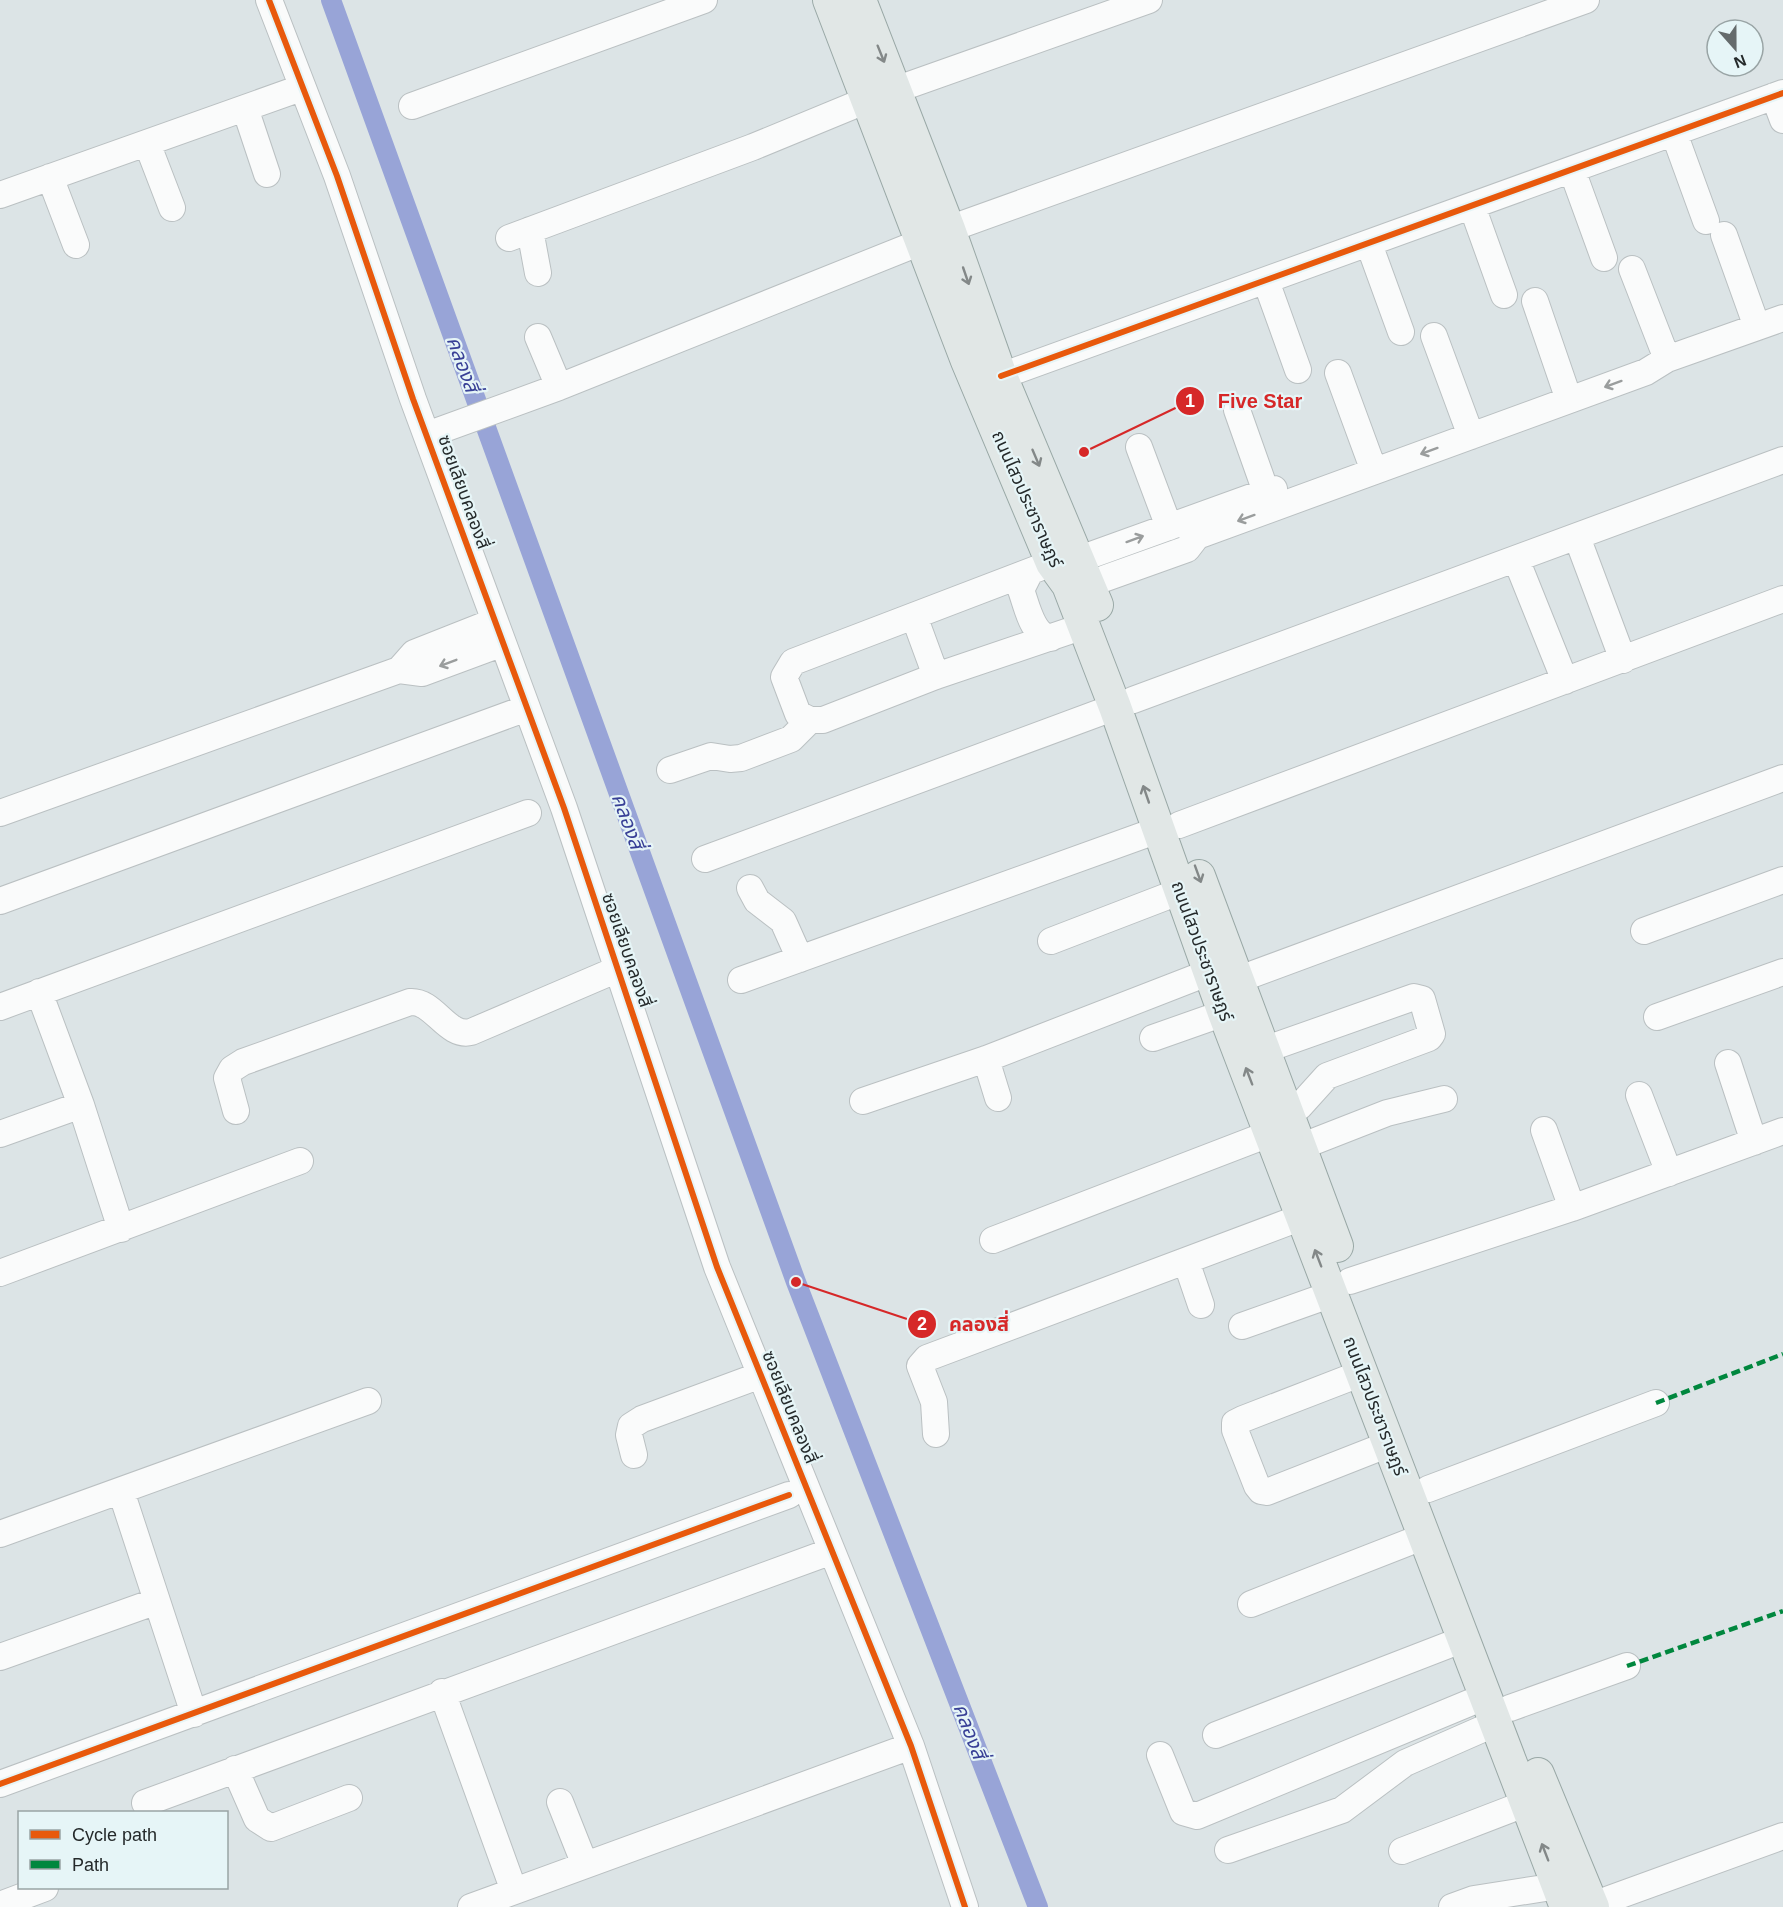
<svg xmlns="http://www.w3.org/2000/svg" width="1783" height="1907" font-family="Arial,'Noto Sans Thai',sans-serif">
	<rect width="100%" height="100%" fill="#dce4e6"/>
	<g fill="none" stroke-linecap="round" stroke-linejoin="round">
		<path stroke="#98a4d7" stroke-width="20" d="M331,0L796,1282L1038,1907"/>
		<g stroke="#bac0c2" stroke-width="28">
			<path id="minor" d="M269,0L337,176L413,399L564,808L717,1267L911,1746L965,1907
				M895,90L1149,0
				M1774,96L1783,120
				M412,106L704,0
				M245,108L267,174
				M1674,133L1706,221
				M147,143L172,208
				M1572,170L1604,258
				M50,177L76,245
				M0,195L301,88
				M1472,206L1504,295
				M949,229L1586,0
				M530,230L538,273
				M1724,235L1757,327
				M509,238L753,147L867,100
				M1369,244L1401,332
				M1632,269L1667,359
				M1266,281L1298,370
				M1535,301L1569,400
				M1434,336L1471,436
				M538,337L559,387
				M1338,373L1374,471
				M1001,376L1783,93
				M1237,410L1266,492
				M427,435L559,387L921,242
				M1139,447L1169,527
				M1577,537L1623,660
				M1080,559L1274,489
				M1516,559L1565,681
				M1052,563L793,662L784,677L798,714L810,720H823L936,676L1084,626
				M1030,572L1021,590C1027,606 1032,636 1051,638
				M1089,584L1187,549L1197,536L1646,372L1667,359L1783,318
				M914,616L936,676
				M495,621L414,653L399,670L422,673L503,643
				M1133,700L1783,460
				M670,770L711,756L730,759L741,758L791,739L810,720
				M0,813L399,670
				M1179,825L1783,599
				M705,859L1115,707
				M750,888L757,901L783,921L800,959
				M0,901L527,708
				M1644,931L1783,880
				M1051,941L1181,891
				M741,980L1158,830
				M1237,980L1783,778
				M39,992L81,1105L121,1229
				M0,1007L528,813
				M1657,1017L1783,972
				M1153,1038L1224,1013
				M1264,1050L1414,997L1422,999L1432,1034L1429,1038L1327,1076L1299,1107L1286,1110
				M986,1059L998,1098
				M1728,1063L1754,1142
				M1639,1095L1669,1173
				M863,1101L986,1059L1210,972
				M236,1111L227,1078L232,1069L243,1062L410,1002C434,1000 447,1038 471,1032L618,969
				M1544,1130L1572,1208
				M0,1134L81,1105
				M1300,1147L1387,1113L1444,1099
				M993,1240L1287,1127
				M1186,1261L1201,1305
				M0,1273L300,1161
				M1350,1281L1572,1208L1783,1131
				M1242,1326L1332,1294
				M1362,1373L1243,1419L1235,1423V1430L1257,1486L1261,1491L1267,1492L1389,1444
				M936,1434L934,1402L920,1366L927,1358L1302,1217
				M634,1455L629,1435L631,1426L642,1419L761,1375
				M1428,1489L1656,1403
				M0,1534L368,1401
				M157,1601L194,1714
				M1251,1604L1425,1536
				M0,1657L157,1601L121,1491
				M442,1692L514,1891
				M1510,1708L1627,1666
				M1216,1735L1464,1639
				M1160,1755L1183,1812L1197,1816L1486,1696
				M235,1769L257,1819L271,1828L349,1798
				M0,1784L789,1495
				M560,1802L585,1865
				M145,1803L832,1551
				M1228,1850L1342,1810L1405,1763L1496,1723
				M1402,1851L1527,1803
				M0,1905L45,1888
				M1593,1905L1783,1836
				M471,1907L911,1746
				M1452,1907L1474,1899L1558,1886"/>
		</g>
		<g stroke="#99a8a6" stroke-width="34">
			<path id="major" d="M829,0L967,361L1052,563L1068,585L1115,707L1224,1013L1566,1907
				M860,0L949,229L1001,376L1097,605
				M1199,876L1337,1246
				M1538,1774L1593,1907"/>
		</g>
		<use href="#minor" stroke="#fafbfb" stroke-width="26"/>
		<use href="#major" stroke="#e1e7e6" stroke-width="32"/>
		<path stroke="#00873e" stroke-width="4.5" stroke-dasharray="9 4.5" stroke-linecap="butt" d="M1656,1403L1783,1354
			M1627,1666L1783,1611"/>
		<g stroke="#e6f5f7" stroke-width="10">
			<path id="cycleway" d="M269,0L337,176L413,399L564,808L717,1267L911,1746L965,1907
				M1001,376L1783,93
				M0,1784L789,1495"/>
		</g>
		<use href="#cycleway" stroke="#e8590c" stroke-width="6"/>
	</g>
	<defs><path id="oneway-shaft" d="M-6 0H5M1.5-3L5.5 0L1.5 3" fill="none" stroke-width="1.6" stroke-linecap="round" stroke-linejoin="round" transform="scale(1.5)"/></defs>
	<g stroke="#838888">
		<use href="#oneway-shaft" transform="translate(881 54) rotate(68)"/>
		<use href="#oneway-shaft" transform="translate(966 276) rotate(71)"/>
		<use href="#oneway-shaft" transform="translate(1036 458) rotate(67)"/>
		<use href="#oneway-shaft" transform="translate(1146 794) rotate(-109)"/>
		<use href="#oneway-shaft" transform="translate(1198 874) rotate(70)"/>
		<use href="#oneway-shaft" transform="translate(1249 1076) rotate(-111)"/>
		<use href="#oneway-shaft" transform="translate(1318 1258) rotate(-111)"/>
		<use href="#oneway-shaft" transform="translate(1545 1852) rotate(-111)"/>
	</g>
	<g stroke="#9a9d9d">
		<use href="#oneway-shaft" transform="translate(1613 384) rotate(160)"/>
		<use href="#oneway-shaft" transform="translate(1429 451) rotate(160)"/>
		<use href="#oneway-shaft" transform="translate(1246 518) rotate(160)"/>
		<use href="#oneway-shaft" transform="translate(1135 539) rotate(-20)"/>
		<use href="#oneway-shaft" transform="translate(448 663) rotate(159)"/>
	</g>
	<g text-anchor="middle" dominant-baseline="central" stroke-width="4.5" stroke-linejoin="round" paint-order="stroke">
		<g font-size="18" fill="#252a2b" stroke="#e6f5f7">
			<text transform="translate(464 492) rotate(70)">ซอยเลียบคลองสี่</text>
			<text transform="translate(1027 499) rotate(66)">ถนนไสวประชาราษฎร์</text>
			<text transform="translate(627 950) rotate(71)">ซอยเลียบคลองสี่</text>
			<text transform="translate(1202 951) rotate(70)">ถนนไสวประชาราษฎร์</text>
			<text transform="translate(1375 1406) rotate(69)">ถนนไสวประชาราษฎร์</text>
			<text transform="translate(790 1407) rotate(68)">ซอยเลียบคลองสี่</text>
		</g>
		<g font-size="20" font-style="italic" fill="#384096" stroke="#e6f5f7">
			<text transform="translate(463 364) rotate(70)">คลองสี่</text>
			<text transform="translate(628 821) rotate(70)">คลองสี่</text>
			<text transform="translate(970 1731) rotate(69)">คลองสี่</text>
		</g>
	</g>
	<path fill="none" stroke="#d62828" stroke-width="2" d="M1084 452L1190 401M796 1282L922 1324"/>
	<g fill="#d62828" stroke="#e6f5f7" stroke-width="2">
		<circle cx="1084" cy="452" r="6"/>
		<circle cx="796" cy="1282" r="6"/>
		<circle cx="1190" cy="401" r="15"/>
		<circle cx="922" cy="1324" r="15"/>
	</g>
	<g font-size="18" text-anchor="middle" font-weight="bold" fill="#fff">
		<text x="1190" y="407">1</text>
		<text x="922" y="1330">2</text>
	</g>
	<g font-size="20" text-anchor="middle" font-weight="bold" fill="#d62828" stroke="#e6f5f7" stroke-width="4.5" stroke-linejoin="round" paint-order="stroke">
		<text x="1260" y="408">Five Star</text>
		<text x="979" y="1331">คลองสี่</text>
	</g>
	<rect x="18" y="1811" width="210" height="78" fill="#e6f5f7" stroke="#99a4a5" stroke-width="1.5"/>
	<rect x="30" y="1830" width="30" height="9" fill="#e8590c" stroke="#99a4a5" stroke-width="1.5"/>
	<text x="72" y="1841" font-size="18" fill="#252a2b">Cycle path</text>
	<rect x="30" y="1860" width="30" height="9" fill="#00873e" stroke="#99a4a5" stroke-width="1.5"/>
	<text x="72" y="1871" font-size="18" fill="#252a2b">Path</text>
	<g transform="translate(1735 48) rotate(159)"><circle r="28" fill="#e6f5f7" stroke="#99a4a5" stroke-width="1.5"/>
	<path d="M0-4.5L10 22L0 15L-10 22Z" fill="#656b6c"/>
	<text y="-9" font-size="16" font-weight="bold" text-anchor="middle" fill="#252a2b">N</text>
	</g>
</svg>
